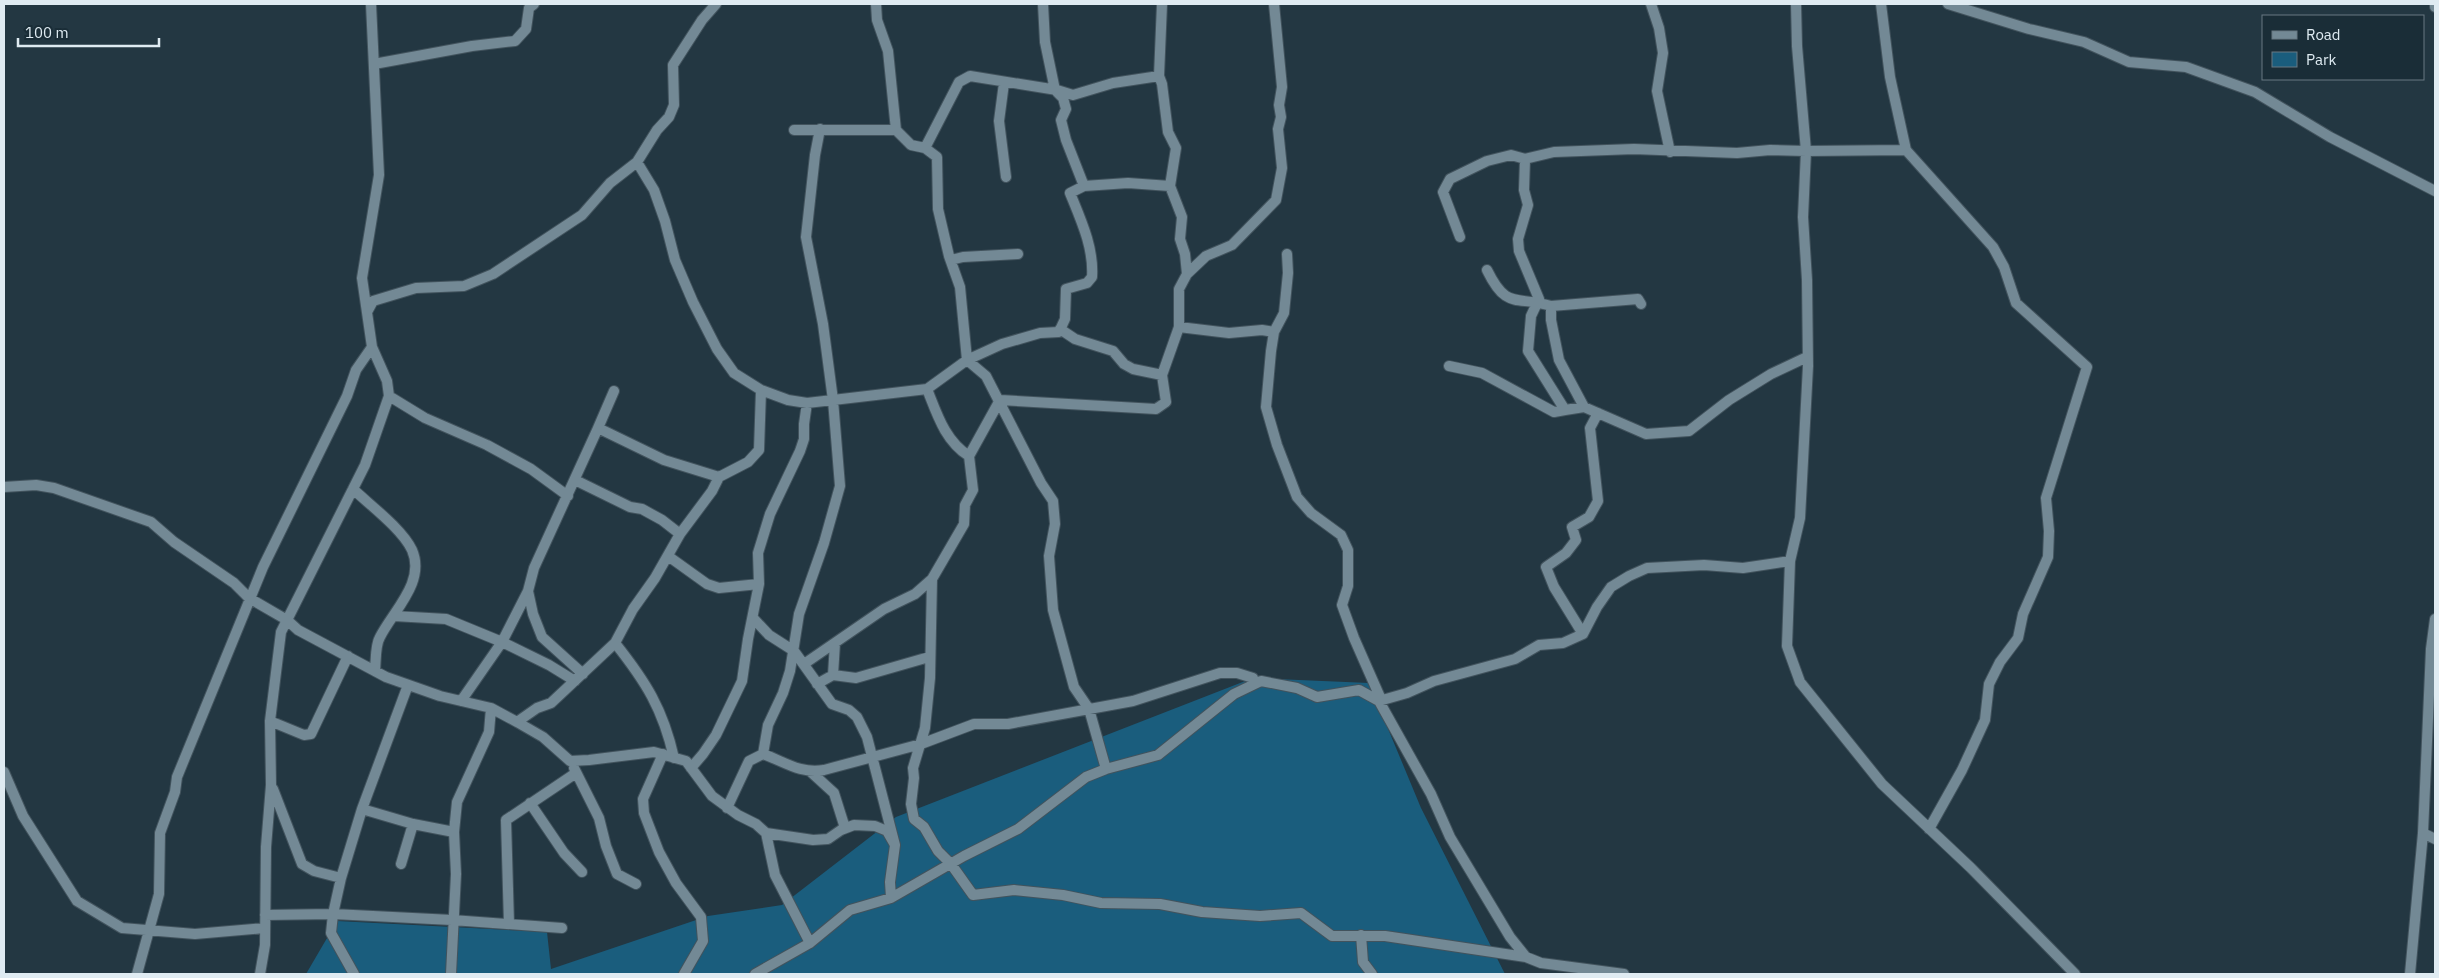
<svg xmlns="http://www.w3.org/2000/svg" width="2439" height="978" font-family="'IBM Plex Sans',sans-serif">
	<rect width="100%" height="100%" fill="#233742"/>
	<path fill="#1a5d7d" d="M1253,678L1369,683L1421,808L1505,974H306L337,921L547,932L551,969L708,916L782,905L896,817Z"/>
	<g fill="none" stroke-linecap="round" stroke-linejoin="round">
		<g stroke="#42535d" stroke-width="12">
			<path id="minor" d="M876,4L877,20L888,51L896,130L911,145L925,148L937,157L938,209L949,256L960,287L967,360L986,376L1041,483L1053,501L1055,524L1049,556L1053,610L1074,687L1089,709L1106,769
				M1043,4L1045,42L1055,90L1063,98L1066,109L1061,120L1066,140L1084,186L1070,193C1081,220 1094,248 1092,277L1087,283L1066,289L1065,319L1059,332L1040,333L1002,344L967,360L927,389L833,400L840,486L824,543L799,614L790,671L783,693L768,725L763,754C785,762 800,774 824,770L921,744L974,724H1008L1133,701L1220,673H1237L1253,678
				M1651,4L1659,28L1663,53L1657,91L1670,152
				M1796,4L1797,46L1806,151L1906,150
				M1881,4L1890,77L1906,150L1993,247L2004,267L2016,303L2087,367L2046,498L2049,531L2048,557L2023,614L2018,638L2000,662L1989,684L1985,720L1962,770L1929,829
				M1948,4L2029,29L2084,42L2129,62L2186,67L2255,92L2330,137L2435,191
				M2435,4V7
				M374,64L472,46L515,41L526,29L529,8L534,4
				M1159,76L1162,84L1168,132L1176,148L1170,186L1182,217L1180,239L1185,254L1187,274L1179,289V327L1162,375L1166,402L1156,409L1000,400L969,456L973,490L965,505L964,524L932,579L930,678L925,728L913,768L914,778L911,804L914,819L924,827L938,851L951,864L973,895L1014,890L1063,895L1101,903L1160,904L1202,912L1260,916L1301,913L1332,936H1385L1526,957
				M1004,83L999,121L1006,177
				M794,130H896
				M925,148L959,82L970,76L1057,90L1073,95L1113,83L1159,76L1162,4
				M1525,159L1524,190L1528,205L1518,239L1519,251L1539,299L1531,316L1528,351L1565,410L1584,407
				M637,162L654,190L665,221L675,260L693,302L717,349L734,373L761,390L788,400L807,403L833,400L823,324L806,237L815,155L820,129
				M1084,186L1128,183L1170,186
				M1460,237L1443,192L1450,179L1487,161L1511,155L1525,159L1554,152L1634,149L1737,153L1770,150L1806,151L1803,217L1807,280L1808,366L1800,518L1790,561L1787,646L1800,682L1882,784L1971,868L2075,974
				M1287,254L1288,273L1284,313L1274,332L1271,351L1266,407L1277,445L1297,497L1311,513L1341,535L1348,550V586L1342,605L1354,638L1380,697L1379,701L1431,794L1450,837L1510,937L1526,957L1541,963L1624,974
				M951,260L963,257L1018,254
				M1487,270C1507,311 1516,295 1551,306V320L1559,360L1584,407L1646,434L1689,431L1729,400L1771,374L1807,357
				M1187,274L1206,256L1232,245L1276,200L1282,168L1278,129L1281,117L1279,105L1282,87L1274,4
				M1551,306L1638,299L1641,304
				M367,312L373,301L416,288L464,286L493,274L582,215L610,183L637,162L657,130L669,117L674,105L673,65L702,20L716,4
				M1179,327L1229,333L1262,330L1274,332
				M1060,329L1075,339L1113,351L1124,364L1133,369L1162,375
				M1449,366L1482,373L1554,412L1565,410
				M927,389C937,414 945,441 969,456
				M614,391L598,428L664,460L719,477
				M389,396L425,418L487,445L531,469L568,496
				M575,480L630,507L642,509L662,520L680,534
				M4,487L36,485L54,488L151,522L174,542L234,583L249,598L287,620L298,630L386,677L440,696L491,708L517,722L537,708L551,703L615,643L633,609L655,578L680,534L712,491L719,477L748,462L759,450L761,390
				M353,489C370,505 402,529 412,550C426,582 393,611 380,637C375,645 376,661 375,671
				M668,556L707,584L719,588L759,584
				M394,616L446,619L502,642L549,665L575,681
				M753,618L769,635L794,651L832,704L849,710L857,717L867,737L895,845L890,882L891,898
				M1583,634L1554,587L1546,567L1566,553L1576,540L1572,527L1589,517L1598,501L1590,428L1598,413
				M615,643C646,682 663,709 674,758
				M804,664L884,609L915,594L932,579
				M583,674L542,637L533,614L528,591L534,568L598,428
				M833,675L856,678L929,657
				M817,684L833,675L835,643
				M461,701L502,642L528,591
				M270,721L304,735L311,734L348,656
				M517,722L543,737L570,761L589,760L654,752L686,761L712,796L738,815L756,824L766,833L813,840L828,839L841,830L854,825L875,826L887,831L895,845
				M663,754L643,799L644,813L659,852L676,883L701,917L703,941L684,974
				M574,768L599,818L606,846L617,874L636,884
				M691,768L703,754L716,735L742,681L748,639L759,584L758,553L770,514L800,451L804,439V424L807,403
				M4,772L23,816L77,901L122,928L195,934L264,928
				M811,772L834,793L845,828
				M273,789L302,864L314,871L341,878
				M530,803L564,853L582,872
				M727,808L749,761L763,754
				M362,809L413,824L454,832
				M766,833L775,875L810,943
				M2423,833L2435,839
				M401,864L413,824
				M265,915L333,914L452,920L562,928
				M509,924L506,820L576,773
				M1361,935L1363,962L1372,974
				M137,974L159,894L160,833L175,792L177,777L263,567L347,396L356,370L372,347
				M260,974L265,945L266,847L271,785L270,721L281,632L365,465L389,396L387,381L372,347L362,278L379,175L371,4
				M354,974L331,933L333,914L341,878L362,809L408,685
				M451,974L456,874L454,832L457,802L489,732L491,708
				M755,974L810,943L850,910L891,898L964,856L1018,829L1086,777L1106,769L1158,755L1234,694L1261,681L1297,688L1317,697L1359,690L1379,701L1407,693L1434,681L1515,659L1539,645L1563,643L1583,634L1597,607L1611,587L1629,576L1647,568L1704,565L1743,568L1790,561
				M2410,974L2423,833L2431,649L2435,619"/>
		</g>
		<use href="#minor" stroke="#738995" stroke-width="10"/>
	</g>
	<rect width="2439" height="978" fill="none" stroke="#dfebf2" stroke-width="10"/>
	<rect x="2262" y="15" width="162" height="65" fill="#1a2d37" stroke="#697982"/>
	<rect x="2272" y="31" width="25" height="8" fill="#738995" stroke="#697982"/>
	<text x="2306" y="40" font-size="15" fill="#dfebf2">Road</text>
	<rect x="2272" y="52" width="25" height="15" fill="#1a5d7d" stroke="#697982"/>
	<text x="2306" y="65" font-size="15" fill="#dfebf2">Park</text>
	<path d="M18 38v8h141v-8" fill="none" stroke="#dfebf2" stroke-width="2.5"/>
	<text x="25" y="38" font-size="15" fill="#dfebf2" stroke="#1a2d37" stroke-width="4" paint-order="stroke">100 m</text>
</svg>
